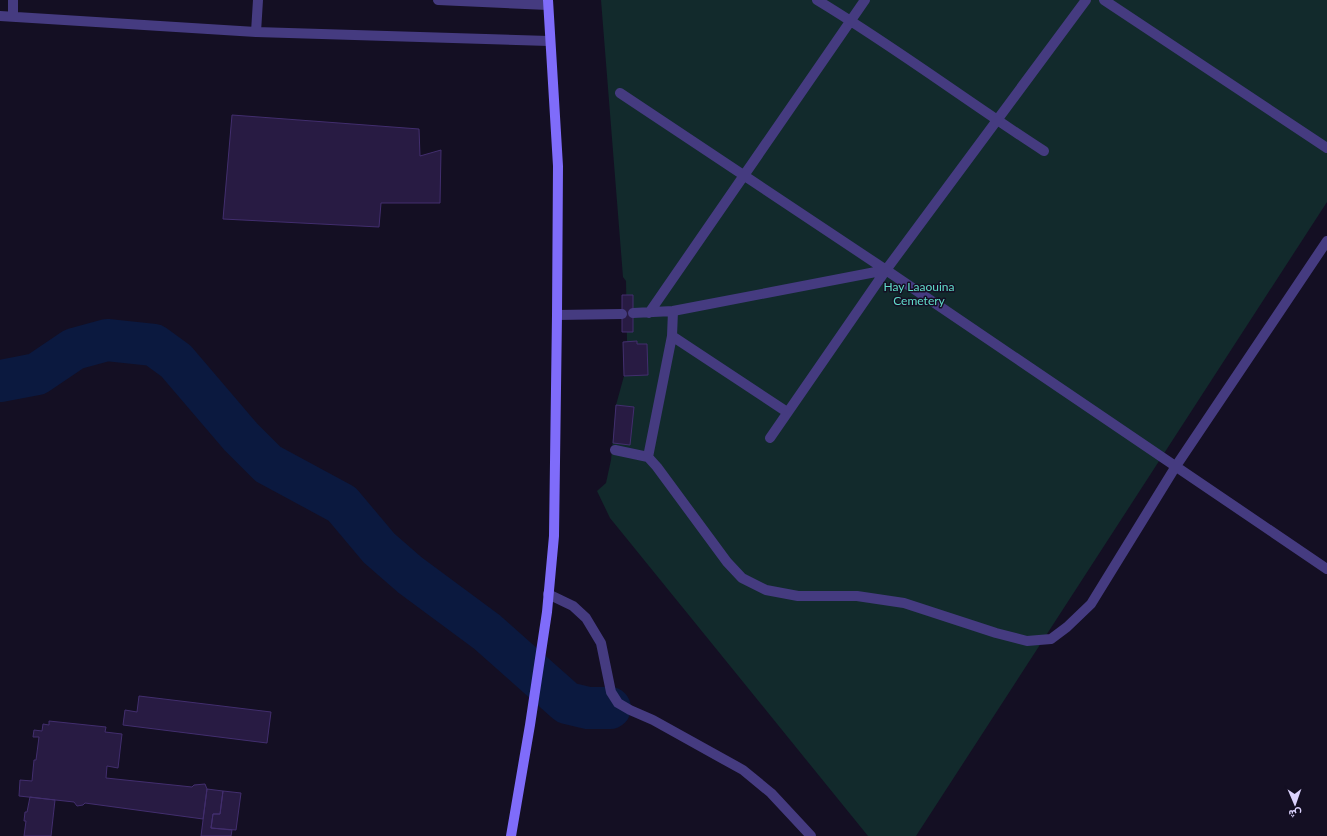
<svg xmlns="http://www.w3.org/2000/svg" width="1327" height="836" font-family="Lato,Vazirmatn,sans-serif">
	<rect width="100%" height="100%" fill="#140f23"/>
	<path fill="#122a2c" d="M601,0H1327V202L916,836H868L610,518L597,491L606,483L611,460L616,405L624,376L623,342L627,341L626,281L623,277Z"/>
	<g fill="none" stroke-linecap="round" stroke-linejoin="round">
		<path stroke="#0b193f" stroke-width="42" d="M0,381L37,374L74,349L107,340L154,345L176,361L241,437L268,464L342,504L379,548L410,575L487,632L567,703L588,708H610"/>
	</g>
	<path fill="#281b43" stroke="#422e6e" d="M232,115L419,129L420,156L441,150L440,203H381L379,227L223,219Z
		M622,295H633V332H622Z
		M637,341V344H647L648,375L624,376L623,342Z
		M616,405L634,407L630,445L613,443Z
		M139,696L271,712L267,743L123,725L125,710L137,712Z
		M49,721L106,727L105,732L122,734L118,768L107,766L106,778L192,787L194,785L205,784L207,789L203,819L85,803L83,805L77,806L74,802L19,796L20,780L32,781L34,760H36L39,737H33L34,730L42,731L43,724L49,725Z
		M207,789L223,791L220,814H213L211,828L232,830L231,836H201Z
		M223,791L241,793L236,830L211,828L213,814H220Z
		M30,797L55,800L51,836H24L26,821H24L25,812H27Z"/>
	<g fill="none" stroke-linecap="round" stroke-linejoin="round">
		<path stroke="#453b80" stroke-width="10" d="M438,0L548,5
			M817,0C895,47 968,102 1044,151
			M1104,0L1327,148
			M0,16L256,32L549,41
			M13,17V0
			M256,32L258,0
			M620,93L886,270
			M633,313L673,311L886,270L1327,569
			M649,313L865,0
			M557,315L622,314
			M672,336L787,412
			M770,438L886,270L1086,0
			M615,450L648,457L657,467L727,562L742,578L766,590L798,596H857L904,603L996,633L1027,641L1051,639L1067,627L1091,604L1176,466L1327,241
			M648,457L672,336L673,311"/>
		<path stroke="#453b80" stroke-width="10" d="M548,594L573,606L586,618L601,643L611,692L618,703L630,710L653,720L743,770L771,793L811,836"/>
		<path stroke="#7f6cfa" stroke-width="10" d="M511,836L530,725L547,612L554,536L557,315L558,166L548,0"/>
	</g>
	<g text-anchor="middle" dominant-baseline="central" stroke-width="3" stroke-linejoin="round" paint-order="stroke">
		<g font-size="12" fill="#60dbc9" stroke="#140f23">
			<text x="919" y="286">Hay Laaouina<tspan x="919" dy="14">Cemetery</tspan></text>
		</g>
	</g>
	<g transform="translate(1295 804) rotate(178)" stroke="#140f23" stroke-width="3" paint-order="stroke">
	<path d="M0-3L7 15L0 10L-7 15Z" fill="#dbd2fd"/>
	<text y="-6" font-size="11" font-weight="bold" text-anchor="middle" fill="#dbd2fd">ش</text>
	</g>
</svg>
